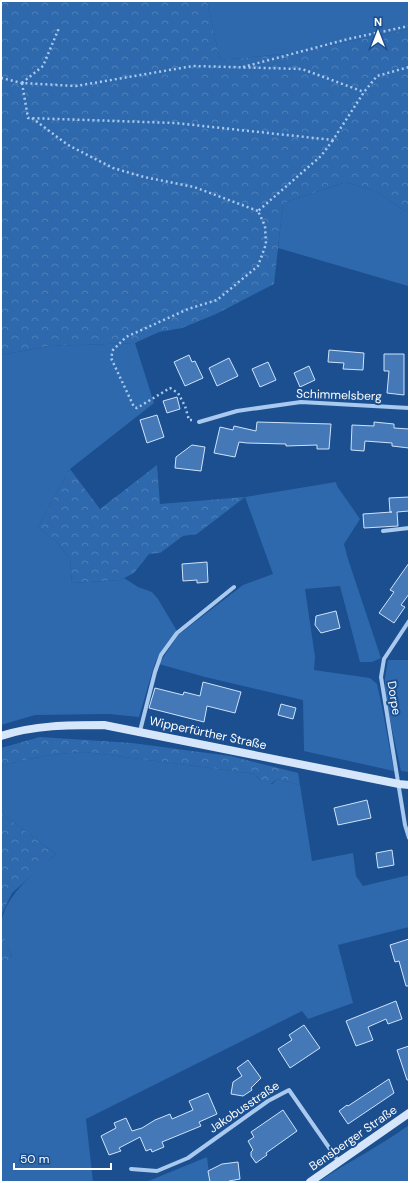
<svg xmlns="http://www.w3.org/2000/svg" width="410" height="1183" font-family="'DM Sans',sans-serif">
	<defs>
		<pattern id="forest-crowns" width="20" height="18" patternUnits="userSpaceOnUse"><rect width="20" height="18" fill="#2e69ad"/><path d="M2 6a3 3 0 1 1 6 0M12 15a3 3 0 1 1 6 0" fill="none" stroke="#4d80b9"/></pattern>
	</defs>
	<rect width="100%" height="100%" fill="#1b4f8f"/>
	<path fill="#2e69ad" d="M207,1H409V29L294,53L220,60Z
		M346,182L377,192L405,211L409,208V333L408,286L278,248L283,203Z
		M135,343L154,403L70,469L38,527L57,542L70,559L72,583L120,580L124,578L138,587L152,592L158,599L177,631L159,655L155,663L139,717L109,714L35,715L1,725V355L49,346Z
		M336,482L337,486L360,519L344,544L348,559L381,658L372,662H360L340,586L305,589L315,657L314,670L370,678L377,684L382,707L394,771L304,751L303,700L205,677L159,664L178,635L243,585L273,574L245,497Z
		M388,660H409V772L401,771L385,696V678Z
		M86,752L249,773L255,775L262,782L272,784L277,779L300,785L312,861L353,853L356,876L363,886L409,875V927L338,945L353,1003L308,1019L302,1011L86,1119L93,1182H1V968L12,957C9,949 2,938 1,929C0,898 36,872 56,854L1,813V766C30,758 56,753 86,752Z
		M409,1125V1182H318C348,1162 380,1146 409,1125Z
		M207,1157L210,1182H146Z"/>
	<path fill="url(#forest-crowns)" d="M1,1H207L220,60L294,53L409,29V208L405,211L377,192L346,182L283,203L274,284L216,314L182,328L159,332L135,343L49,346L1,355Z
		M157,465L160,504L245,497L197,534L183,536L160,553L149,554L134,573L120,580L72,583L70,559L57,542L38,527L70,469L100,509Z
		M40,737L132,743L230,756L298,773L300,785L277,779L267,787H263C261,779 257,775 249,773L86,752C56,753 30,758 1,766V748Z
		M1,813L56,854L12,893L1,916Z
		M1,929L12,958L1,968Z"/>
	<path fill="#4478b7" stroke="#cfe3fa" d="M329,350L364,353L363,370L343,369L344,363L328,362Z
		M384,354H404V395L387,393L389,371H384Z
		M189,355L192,362L195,361L203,378L185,386L174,362Z
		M229,358L238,376L217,386L209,368Z
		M268,362L276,380L260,387L252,369Z
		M309,366L315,380L300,387L294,373Z
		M177,397L180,409L167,413L163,401Z
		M157,415L164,437L147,443L140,420Z
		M257,422L331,424L329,449H317V445L286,446V444L247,443L239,442L235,457L214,453L220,427L233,430L234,426L256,431Z
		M374,422L394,424V428L409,429V448L392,446V443L365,441L364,451L351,450L352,425L374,426Z
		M192,445L205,447L201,471L175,468L176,457Z
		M409,497V511L397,512L398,526L364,528L363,514L392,512H390L389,498Z
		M207,562L208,582L197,583V580L183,581L182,564Z
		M409,563V594L401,605L405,607L394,623L379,613L394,592L390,590Z
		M336,611L340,628L321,633L315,625L316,616Z
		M203,682L241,692L235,713L207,706L204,722L149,708L155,688L183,695L184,692L200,696Z
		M281,704L296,708L293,719L278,715Z
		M367,800L371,818L338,825L334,808Z
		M392,850L394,865L378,868L376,853Z
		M409,939V986H406L399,961L395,962L390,945Z
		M396,1001L402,1019L388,1024L386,1019L368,1027L373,1040L356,1046L346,1021Z
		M304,1025L320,1048L290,1068L278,1049L292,1040L289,1035Z
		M409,1046V1080H407L397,1050Z
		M248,1060L261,1078L251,1088L252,1090L243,1096L231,1094L233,1082L242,1076L237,1068Z
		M389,1079L394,1093L348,1124L339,1111L347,1105L348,1106Z
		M208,1093L217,1114L199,1122L201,1126L162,1142L164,1147L152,1152L151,1149L146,1151L140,1137L119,1148L121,1151L109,1155L101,1136L116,1128L114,1123L126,1118L132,1131L142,1128L155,1120L170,1114L172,1119L193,1110L189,1101Z
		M283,1110L297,1131L266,1153L267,1155L256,1163L251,1156V1152L253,1150L248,1141L254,1137L251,1132Z
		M238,1162L240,1179L229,1181V1182H210L208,1171L222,1164Z"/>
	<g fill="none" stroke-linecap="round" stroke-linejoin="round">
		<path stroke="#a9c9ee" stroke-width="2.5" stroke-dasharray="2 3" stroke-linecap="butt" d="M243,67L348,39L409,26
			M1,78L22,83L76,86L193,66L302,69L364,92
			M22,83L28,118L175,123L333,140L364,92L377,76L409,67
			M22,83L43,66L59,28
			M32,118L68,145L113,168L144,177L194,187L258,211
			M192,420H189L185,406L178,393L170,388L137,408L134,407L111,358L113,350L126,337L188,309L217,300L258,266L266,244L265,226L258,211L321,156L333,140"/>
		<path stroke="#a9c9ee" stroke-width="4" d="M199,422L237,411L301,402L409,408
			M383,531L409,528
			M409,621L384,659L381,677L405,825L409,838
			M140,731L155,672L161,655L177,633L234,587
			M131,1169L157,1171L188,1158L268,1101L289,1090L339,1162"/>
		<path stroke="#d6e6fa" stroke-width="8" d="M1,736C34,725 70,725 104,725L399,784L409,785
			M310,1182L409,1113"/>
	</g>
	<g text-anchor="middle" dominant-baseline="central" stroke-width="4" stroke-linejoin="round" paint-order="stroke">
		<g font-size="12" fill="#fff" stroke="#1b4f8f">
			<text transform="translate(339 395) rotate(2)">Schimmelsberg</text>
			<text transform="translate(394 698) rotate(81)">Dorpe</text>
			<text transform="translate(208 733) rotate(12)">Wipperfürther Straße</text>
			<text transform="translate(244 1107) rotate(-34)">Jakobusstraße</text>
			<text transform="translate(353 1138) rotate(-35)">Bensberger Straße</text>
		</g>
	</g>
	<rect width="410" height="1183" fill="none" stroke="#ffffff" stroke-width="4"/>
	<g transform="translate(378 32)" stroke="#1b4f8f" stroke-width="3" paint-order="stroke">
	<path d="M0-3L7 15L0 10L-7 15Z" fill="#ffffff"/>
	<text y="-6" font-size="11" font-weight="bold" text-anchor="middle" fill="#ffffff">N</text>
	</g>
	<path d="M14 1163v6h97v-6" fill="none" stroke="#ffffff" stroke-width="2"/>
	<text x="20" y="1163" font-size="12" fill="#ffffff" stroke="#1b4f8f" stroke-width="3" paint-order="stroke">50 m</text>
</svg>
